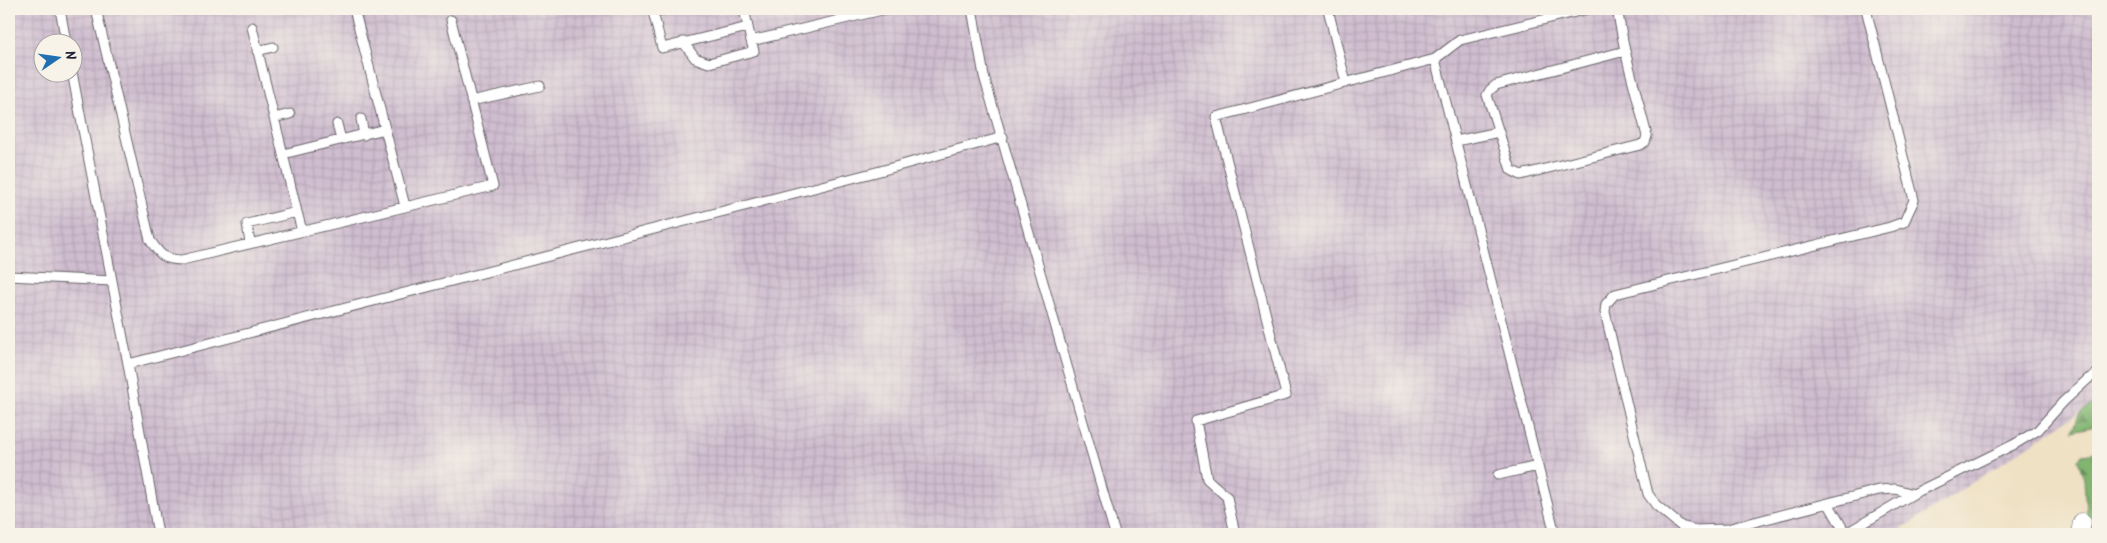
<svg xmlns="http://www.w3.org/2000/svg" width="2107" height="543" font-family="Kalam,sans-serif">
	<defs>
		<pattern id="industrial-grid" width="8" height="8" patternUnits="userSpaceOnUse" patternTransform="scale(1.25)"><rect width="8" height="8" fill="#cfbdcf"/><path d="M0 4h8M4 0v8" fill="none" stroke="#b1a2b3"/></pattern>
		<pattern id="forest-firs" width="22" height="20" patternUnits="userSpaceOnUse" patternTransform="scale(1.25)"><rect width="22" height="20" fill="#81b570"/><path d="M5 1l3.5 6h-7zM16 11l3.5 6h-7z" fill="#69935d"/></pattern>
	</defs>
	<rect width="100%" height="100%" fill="#f7f3e8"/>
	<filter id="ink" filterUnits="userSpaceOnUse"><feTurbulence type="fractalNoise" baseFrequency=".02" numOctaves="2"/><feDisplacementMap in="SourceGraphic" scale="10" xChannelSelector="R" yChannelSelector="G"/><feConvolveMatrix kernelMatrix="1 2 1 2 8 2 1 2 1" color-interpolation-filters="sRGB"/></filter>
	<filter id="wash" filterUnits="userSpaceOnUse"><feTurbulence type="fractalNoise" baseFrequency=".0096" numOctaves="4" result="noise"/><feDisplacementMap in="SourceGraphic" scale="20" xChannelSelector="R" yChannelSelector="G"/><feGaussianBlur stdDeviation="1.12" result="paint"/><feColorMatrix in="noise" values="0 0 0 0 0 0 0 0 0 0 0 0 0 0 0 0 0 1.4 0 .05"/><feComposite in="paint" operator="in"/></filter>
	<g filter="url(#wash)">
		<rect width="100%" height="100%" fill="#efe1c4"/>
		<path fill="url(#industrial-grid)" fill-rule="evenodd" d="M9,9H2098V400L1894,534H9ZM42,42H72V72H42Z"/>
		<path fill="url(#forest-firs)" stroke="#526c56" d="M2098,400V429L2095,426L2073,431L2079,414Z
			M2098,452V534H2089L2087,527L2084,479L2078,460L2082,454Z"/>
	</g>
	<g filter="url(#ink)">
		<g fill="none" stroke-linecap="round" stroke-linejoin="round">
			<g stroke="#6a656b" stroke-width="11">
				<path id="service" d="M60,9L66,42
					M96,9L150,240C160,255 164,260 182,260L493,186L451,20
					M354,9L405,206
					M667,9L653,12L662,48L748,27
					M744,9L751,41L886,9
					M972,9L984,76L1115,534
					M1328,9L1346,83
					M1617,9L1625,51L1647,136L1645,142L1640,145L1521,175L1511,170L1487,95L1490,90L1496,85L1625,51
					M1866,9L1914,200L1904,222L1890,227L1615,294L1606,304L1605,312L1648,494L1656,505L1681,526L1695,530L1727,529L1879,490L1896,489L1913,494
					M252,27L297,212
					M683,42L695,58L709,63L754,51L751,41
					M257,51L273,47
					M1435,59L1460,40L1588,9
					M72,72L128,364L158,534
					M471,101L540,86
					M274,118L290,114
					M361,119L364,135
					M337,124L341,140
					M1456,141L1499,132
					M283,154L385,129
					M250,243L247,224L297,212L302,231
					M9,276L112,281
					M128,364L880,171L1003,137
					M1498,475L1538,466
					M1828,503L1846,534
					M1235,534L1227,497L1207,479L1196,421L1286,395L1216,117L1435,59L1555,534
					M1845,534L1913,494L2015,444L2038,430L2063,402L2088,379L2098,373"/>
			</g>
			<g stroke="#6a656b" stroke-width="19">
				<path id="minor" d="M2080,534L2082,522"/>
			</g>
			<use href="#service" stroke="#fff" stroke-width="9"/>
			<use href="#minor" stroke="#fff" stroke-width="18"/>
		</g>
	</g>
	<rect width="2107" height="543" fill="none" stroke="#f7f3e8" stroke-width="30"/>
	<g transform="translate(58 58) rotate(77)"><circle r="24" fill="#f7f3e8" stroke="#a29fa3"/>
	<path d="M0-4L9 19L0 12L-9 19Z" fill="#1f6fb2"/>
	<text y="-8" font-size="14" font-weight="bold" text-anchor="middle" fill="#22223b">N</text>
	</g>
</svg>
